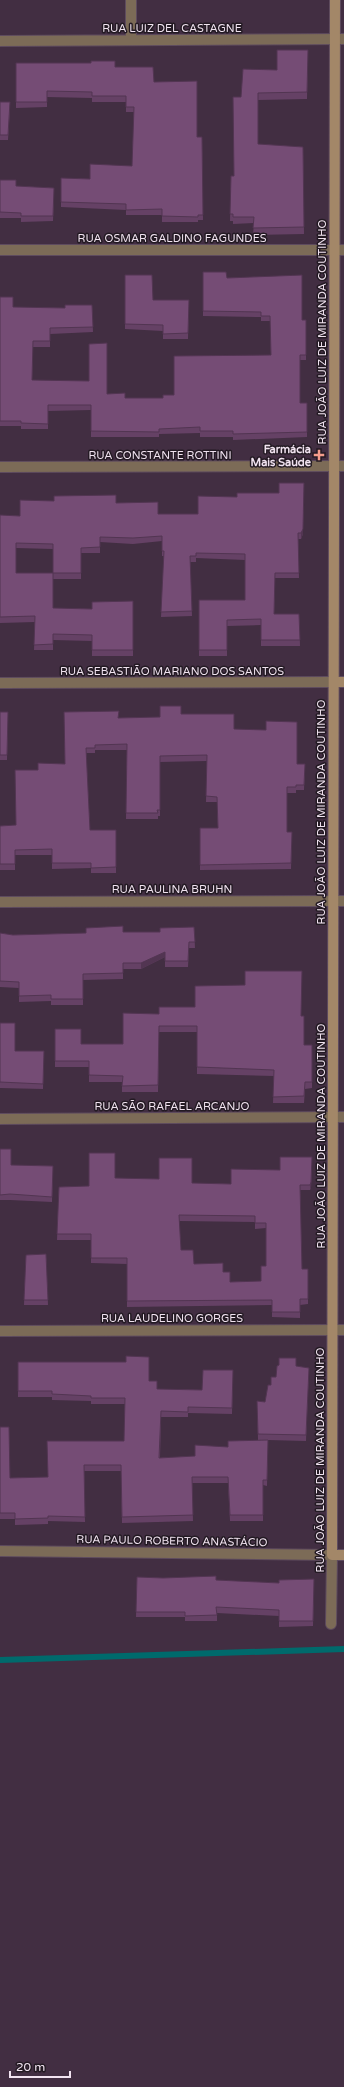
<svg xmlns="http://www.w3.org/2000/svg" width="344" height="2087" font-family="'Varela Round',sans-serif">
	<rect width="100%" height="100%" fill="#422e42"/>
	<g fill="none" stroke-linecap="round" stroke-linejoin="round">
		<path stroke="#006a6c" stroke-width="6" d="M0,1660L344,1649"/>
		<g stroke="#5e4b5e" stroke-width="12">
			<path id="street" d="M131,0V40
				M0,41L344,39
				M0,250H344
				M0,467L344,466
				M0,683L334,682
				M0,902L344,901
				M0,1119L344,1117
				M0,1331L344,1330
				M0,1551L332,1555L331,1624"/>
		</g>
		<g stroke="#5e4b5e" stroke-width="12">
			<path id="secondary" d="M335,0L332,1555H344
				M334,682H344"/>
		</g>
		<use href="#street" stroke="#7c6b57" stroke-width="10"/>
		<use href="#secondary" stroke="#a38768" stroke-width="10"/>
	</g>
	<path fill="#654165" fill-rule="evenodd" d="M308,50L307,99L258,100V144L303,147L304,234L253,235L254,223L233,224V221H230L231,176H234L241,97L277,70Z
		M16,63L115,67L154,82L197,137H202L203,220H198V222H162V215H126V210L61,207V178L90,179L132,166L134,112H126V102H92V98L47,97V107L16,108Z
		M0,102L10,108L8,140H0Z
		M0,180L16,186L54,188L53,221L21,222V218H0Z
		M203,272L227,278L302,320H306V360H300V403H307V437L233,440V437H200V433L159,434V437H91V410L48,411V429H21V426H0V297L13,307L65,308L92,305L93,332L50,334V347H33L32,380L107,394L125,398H163L174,395L271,355L270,321H261V317L203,316Z
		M125,275L153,300H189L188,339H163V331L125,329Z
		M237,497L303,534L301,539H298L299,578H275L274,614H299L300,646H261V625L227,626V656H199V600H245V560L196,558V562H190L192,616L161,617L164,556H162V541L133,544L100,542V553H81V579H53V608L92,609L133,601V656H92V641L53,640V650H34L35,622L0,623V515L20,516L116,503L158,514H198ZM16,548L53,549V573H16Z
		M0,712H8L7,760H0Z
		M181,714L234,729L297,764H305L304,790H296V793H287V832H292L291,869L200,870V828H218L217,802H206L207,761L160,762V816H158V819H126L127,750H95V753H86L90,830H116V873H91V868L52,869V855H15V870H0V826L16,825L38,770L65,764L119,718L160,717Z
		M194,927L195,948H189L188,967H165V957L141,969H123V979L83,980V1005H51V1001L19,1002V988L0,987V933L13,935L123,932H160Z
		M159,1014L301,1016L304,1045H312V1088L305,1089L304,1103H273L274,1076L197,1074V1032H159L158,1092H122V1082H89V1067H55V1029L81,1044H123Z
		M0,1023L15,1051H44L43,1089L0,1088Z
		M0,1149L11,1165L53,1166L52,1202L10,1200H0Z
		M312,1157L311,1188L310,1190H300L302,1269L308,1299V1304L300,1305V1318L272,1317V1305L127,1307V1264L91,1263V1240H57L59,1187L89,1186L115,1178L192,1183L231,1184L280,1170ZM179,1221L255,1222V1229L266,1228V1266L261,1281L230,1282L223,1272L194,1264L181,1250Z
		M46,1254L48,1305H24L26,1255Z
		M18,1362L149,1381L157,1389L202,1390L233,1370L232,1414L188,1413V1417H161L160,1458L195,1456L228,1447L258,1440L257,1401L265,1402L271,1385L276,1377L296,1366L309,1368L306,1441L268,1440L267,1486L263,1485V1521H230L228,1483H192L193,1521L122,1523L121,1471H84L85,1522L48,1521V1524L15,1525V1519H0V1427L10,1478L48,1477L124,1441L125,1404H91V1401L52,1400V1397H18Z
		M137,1577L279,1583L314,1579L313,1626L279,1627V1616L217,1613V1621H185V1617H136Z"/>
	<path fill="#523552" d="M304,483L303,534L301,539V533Z
		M165,952V957L141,969V963Z
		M312,1163L311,1188L310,1190V1185Z"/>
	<path fill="#754c75" stroke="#523552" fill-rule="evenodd" d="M277,50H308L307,92L258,93V144L303,147L304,227L253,228L254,217H233V214H230L231,176H234L233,97H241L243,69L277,70Z
		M91,61H115V67H153L154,82L197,81V137H202L203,215H198V217L162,216V209L126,210V204L61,202V178L90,179V164L132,166L134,107H126V96H92V92L47,91V102H16V63H91Z
		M0,102H10L8,135H0Z
		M0,180H16V186L54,188L53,216H21V213L0,212Z
		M203,272H226L227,278L302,275V320H306V355H300V403H307V432L233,434V431H200V427L159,429V432L91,431V405H48V424L21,423V421H0V297H13V307L65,308V305H92L93,327L50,328V341H33L32,380L89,381V344L107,343V394L125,393V398H163V395H174V356L271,355L270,316H261V312L203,311Z
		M125,275H152L153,300H189L188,333L163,334V325L125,324Z
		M279,483H304L303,529L301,533H298L299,573H275L274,614H299L300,640H261V619L227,620V650H199V600H245V554L196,553V556H190L192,611L161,612L164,551H162V536L133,538L100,537V547L81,548V573H53V608L92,609V602L133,601V650H92V635L53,634V644L34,645L35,616L0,617V515L20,516V500L54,501V496L116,495V503L158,502V514H198V496L237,497V493H279ZM16,543L53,544V573H16Z
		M160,706H181V714H234V729L266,730V721L297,722V764H305L304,785H296V787H287V832H292L291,863L200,865V828H218L217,797L206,796L207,755L160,756V810H157L158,813H126L127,744L95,745V748H86L90,830H116V867L91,868V863H52V849L15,850V864H0V826L16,825L15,770H38V763L65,764L64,712L119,711L118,718L160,717Z
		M0,712H8L7,755H0Z
		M123,926V932H160V928L194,927L195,942H189L188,961H165V952L141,963H123V973L83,974V999H51V995L19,996V982L0,981V933L13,935L86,933V928Z
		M245,971H302L301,1016H304V1045H312V1082H305L304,1096L273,1097L274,1070L197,1067V1026H159L158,1085L122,1086L123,1076L89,1075V1061H55V1029H81V1044H123V1013L159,1014V1007H195V986L245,985Z
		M0,1023H15V1051H44L43,1084L0,1082Z
		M0,1149H11V1165L53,1166L52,1197L10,1194L0,1195Z
		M89,1153H115V1178L159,1179V1158H192V1183L231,1184V1169L280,1170V1157H312L311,1182L310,1185H300L302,1269H308V1299H300V1312H272V1300L127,1301V1258H91V1234H57L59,1187L89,1186ZM179,1215L255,1216V1223H266V1266H261V1281L230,1282V1272H223V1263L194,1264L193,1250H181Z
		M46,1254L48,1300H24L26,1255Z
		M126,1356L149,1357V1381H157V1389L202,1390L203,1370H233L232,1408L188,1407V1412L161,1411L159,1458L195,1456V1445L228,1447V1441L268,1440L267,1480H263V1515H230L228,1477H192L193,1515L122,1517L121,1465H84L85,1517L48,1516V1518L15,1519V1513H0V1427H9L10,1478L48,1477L47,1441H124L125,1398H91V1396L52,1394V1391H18V1362H126Z
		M279,1358H296V1366L309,1368L306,1435L258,1434L257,1401L265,1402L268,1385H271V1377H276L277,1366L279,1365Z
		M216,1576V1580L279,1583V1580L314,1579L313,1621H279V1610L216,1607L217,1615L185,1616V1612H136L137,1577L163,1578Z"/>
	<path fill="#f49d8c" stroke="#231a23" stroke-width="1.5" d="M317 449h4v4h4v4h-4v4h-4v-4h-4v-4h4z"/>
	<g text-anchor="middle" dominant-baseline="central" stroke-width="3" stroke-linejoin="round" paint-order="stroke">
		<g font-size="11" fill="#f1e3f0" stroke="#231a23">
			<text x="172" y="28">RUA LUIZ DEL CASTAGNE</text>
			<text x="172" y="238">RUA OSMAR GALDINO FAGUNDES</text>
			<text transform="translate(322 332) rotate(-90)">RUA JOÃO LUIZ DE MIRANDA COUTINHO</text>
			<text x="160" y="455">RUA CONSTANTE ROTTINI</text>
			<text x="172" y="671">RUA SEBASTIÃO MARIANO DOS SANTOS</text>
			<text transform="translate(321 812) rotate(-90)">RUA JOÃO LUIZ DE MIRANDA COUTINHO</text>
			<text x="172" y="889">RUA PAULINA BRUHN</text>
			<text x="172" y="1106">RUA SÃO RAFAEL ARCANJO</text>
			<text transform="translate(321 1136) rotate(-90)">RUA JOÃO LUIZ DE MIRANDA COUTINHO</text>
			<text x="172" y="1318">RUA LAUDELINO GORGES</text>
			<text transform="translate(320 1460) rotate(-90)">RUA JOÃO LUIZ DE MIRANDA COUTINHO</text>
			<text transform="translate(172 1541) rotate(1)">RUA PAULO ROBERTO ANASTÁCIO</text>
		</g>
		<g font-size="11" font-weight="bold" fill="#f1e3f0" stroke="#231a23" text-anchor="end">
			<text x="311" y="449">Farmácia<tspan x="311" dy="13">Mais Saúde</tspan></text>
		</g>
	</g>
	<path d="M10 2071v6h60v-6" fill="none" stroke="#f1e3f0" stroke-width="2"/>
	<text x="16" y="2071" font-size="12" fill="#f1e3f0" stroke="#231a23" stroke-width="3" paint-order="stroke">20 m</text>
</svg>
